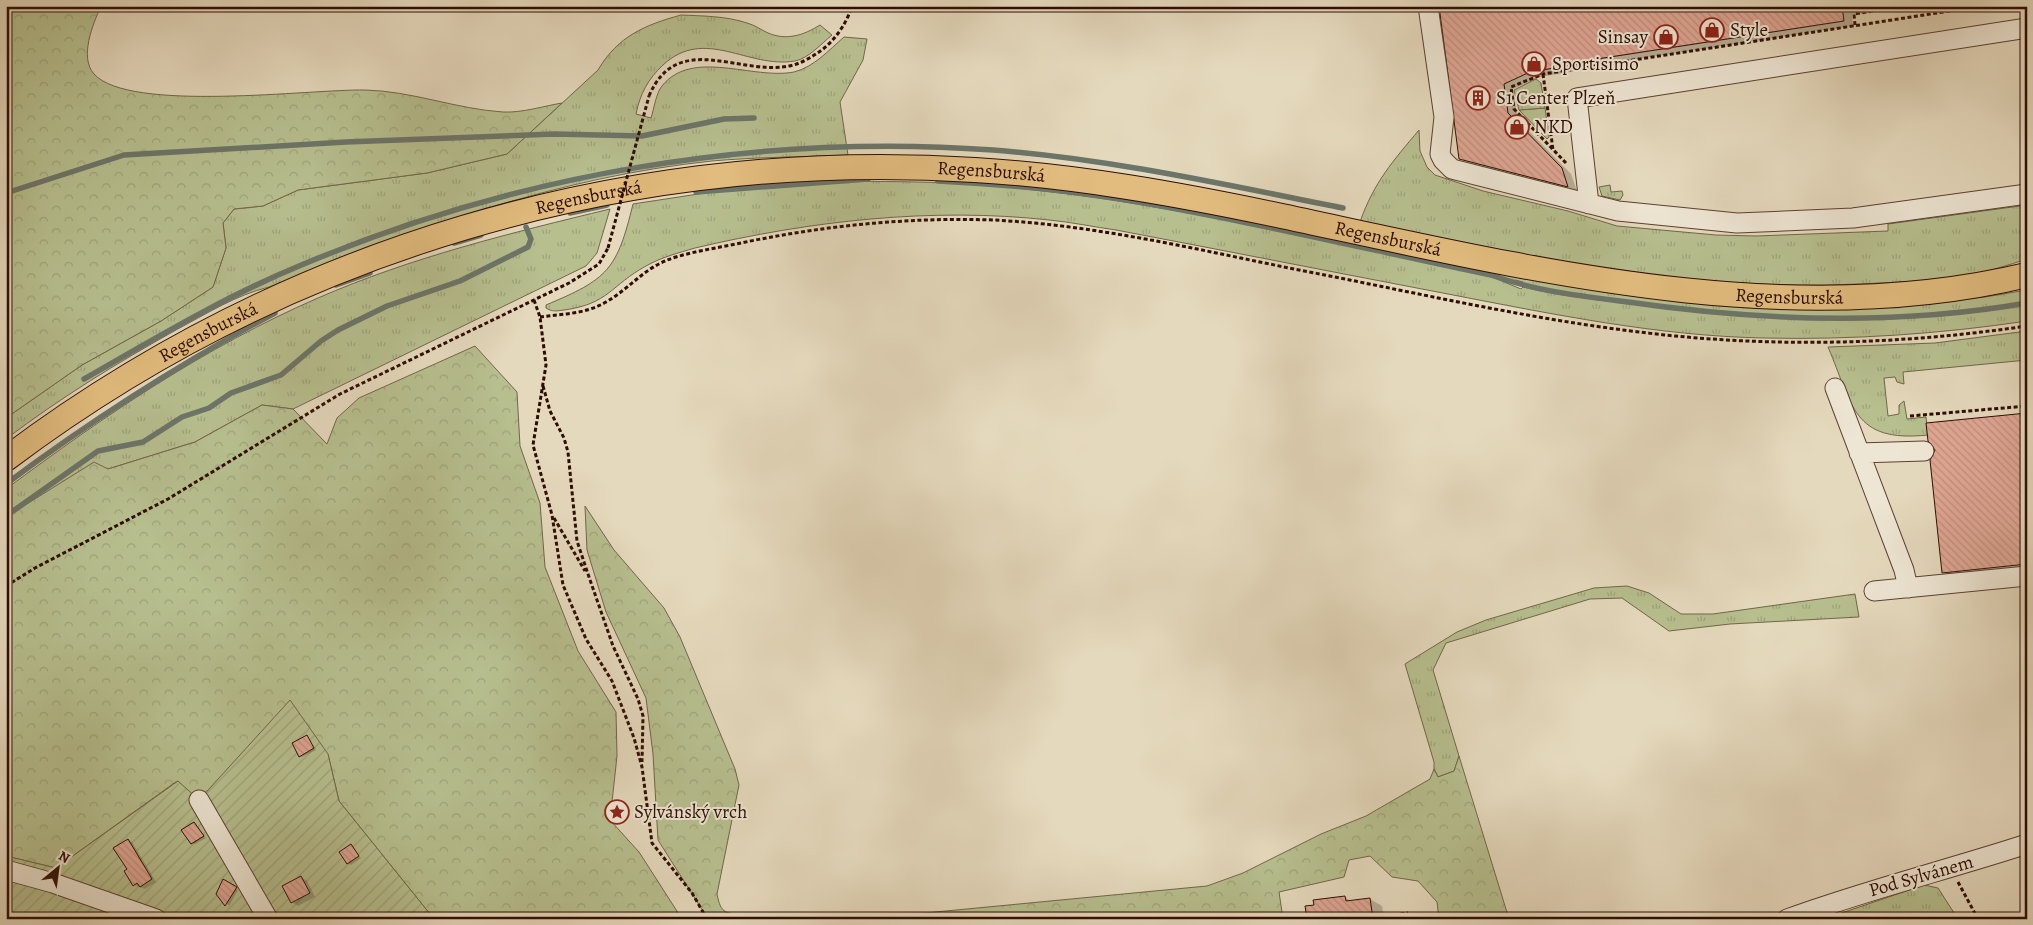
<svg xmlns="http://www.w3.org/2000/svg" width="2033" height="925" font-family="Alegreya,serif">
	<defs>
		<pattern id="grass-tufts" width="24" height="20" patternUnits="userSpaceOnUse" patternTransform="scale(1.25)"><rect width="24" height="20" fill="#b7bf8f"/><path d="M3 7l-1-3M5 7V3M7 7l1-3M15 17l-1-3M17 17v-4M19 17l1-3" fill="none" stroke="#9ea37a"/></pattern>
		<pattern id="forest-crowns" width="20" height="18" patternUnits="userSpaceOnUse" patternTransform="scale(1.25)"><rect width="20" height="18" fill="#b7bf8f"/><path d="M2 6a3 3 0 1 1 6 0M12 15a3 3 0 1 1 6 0" fill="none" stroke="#9ea37a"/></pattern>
		<pattern id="garden-furrows" width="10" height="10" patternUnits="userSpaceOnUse" patternTransform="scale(1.25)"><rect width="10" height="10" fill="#b7bf8f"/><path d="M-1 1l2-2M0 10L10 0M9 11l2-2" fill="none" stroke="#9ea37a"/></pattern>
		<pattern id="building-back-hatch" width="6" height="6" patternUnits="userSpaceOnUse" patternTransform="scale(1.25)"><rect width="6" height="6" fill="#dfa694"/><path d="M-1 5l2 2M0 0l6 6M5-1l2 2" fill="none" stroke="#c08e7e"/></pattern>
	</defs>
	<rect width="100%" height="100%" fill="#e5d9bd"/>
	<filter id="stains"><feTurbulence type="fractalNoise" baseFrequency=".004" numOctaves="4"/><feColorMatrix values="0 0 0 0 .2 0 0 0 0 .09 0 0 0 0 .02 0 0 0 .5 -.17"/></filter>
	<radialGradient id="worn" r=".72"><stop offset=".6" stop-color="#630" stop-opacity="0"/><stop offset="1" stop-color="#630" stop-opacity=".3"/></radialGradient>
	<path fill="url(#grass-tufts)" stroke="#726648" d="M681,15C703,16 726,16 747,23C755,25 761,30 768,33C787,41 804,35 820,25L832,35C821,44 809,58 795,61C748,69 705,26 663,65C648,79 640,94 636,114L651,118C654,109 656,93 662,86C692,48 753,80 794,72C814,67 829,50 844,37L867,39L863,60L840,102L848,155C803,157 757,157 712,161C558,177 412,230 269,287C236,295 206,314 176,330C117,363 60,398 6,439V418L82,365L161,321L213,287L226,248L223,223L234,209L263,206L298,190L427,173L507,154L598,70C618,36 645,25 681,15Z
		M1545,108L1549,137L1547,139L1519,110Z
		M1419,130L1420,151L1427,167L1435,175L1483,191L1568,211L1617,226L1716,235L1756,236L1888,231V224L2027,205V259C2008,265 1988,272 1968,275C1932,282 1895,282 1859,284C1688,292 1526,257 1360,222C1374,182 1393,161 1419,130Z
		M842,181C900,182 958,181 1016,188C1177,204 1333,243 1490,276L1521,289L1523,287C1558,296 1595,299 1631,304C1765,323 1893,324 2027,304V321C1940,334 1852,340 1764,338C1658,336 1552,314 1448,294C1338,273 1227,251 1116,230C1094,227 1071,222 1049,220C931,207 810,221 695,248C678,253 662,257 646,266C611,285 609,304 564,310C557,311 552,312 546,308V305C608,279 617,270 633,204L718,191Z
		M1610,185L1611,192L1622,191L1623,195L1620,200L1602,196L1599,187Z
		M610,209L597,253L586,266L293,409L262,405L195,442L108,469L6,525V489C104,416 205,347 318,298C412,257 511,233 610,209Z
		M1425,258L1900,304L1985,297L2027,290V302C1939,316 1851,321 1762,316C1689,311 1617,300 1544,290L1523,285V282L1515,280L1514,282L1491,273Z
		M2027,331V360L1903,372L1904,384L1897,382L1895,377L1884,378L1888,416L1899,414V405L1904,401L1907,419L1926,417L1928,435C1852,443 1853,405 1828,347L1935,343Z
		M1627,586L1649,593L1681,614H1713L1855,594L1859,617L1730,624L1669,631L1622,598L1590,599L1446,643L1433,670L1459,756L1454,771L1438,777L1434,769V762L1405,664L1457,632L1486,620L1594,588Z
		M1924,885L1938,888L1956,916L1948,919H1824Z"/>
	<path fill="url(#forest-crowns)" stroke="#726648" d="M6,6H101C93,24 79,57 94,74C129,113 311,89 365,90C412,91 456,109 503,112C522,113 544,106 562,103L507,154L427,173L298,190L263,206L234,209L223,223L226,248L213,287L161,321L82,365L6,418Z
		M1536,79L1541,83L1545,108L1519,110L1514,90Z
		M475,346L517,392L520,446L540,503L545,567L578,651L616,712L617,756L610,820L639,852L682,919H434L339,801L328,754L199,800L177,781L56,868L6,856V517L94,462L108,469L195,442L262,405L293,409L327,444L337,418L359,398Z
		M585,506L614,550L664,608L680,637L735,769L739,785L717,894C721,915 726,913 746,915L925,913L1207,886L1243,873L1321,834L1366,816L1430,779L1434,769L1438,777L1454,771L1459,756L1509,919H1439L1437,902L1418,881L1392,877L1370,856L1349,860L1344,877L1279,892L1283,919H708L658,840L653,754L646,698L606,612L587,550Z"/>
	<path fill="url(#garden-furrows)" stroke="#726648" d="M290,700L328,754L339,801L434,919H6V856L56,868L178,781L199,800Z"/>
	<path fill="#0003" d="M1441,6H1910L1852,15L1853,26L1606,64V66L1540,77L1513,89L1518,120L1571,174L1577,191L1470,164L1460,158Z
		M2027,414V572L1955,579L1943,572Z
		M307,736L316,750L302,757L299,756Z
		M194,823L206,838L195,844L192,843Z
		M128,840L132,842L156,882L145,889L134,885L128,870Z
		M351,846L361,858L351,865L348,863Z
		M301,877L307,881L315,897L298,906L292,902L284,886Z
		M224,881L238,890L229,906L218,894Z
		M1345,897L1352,902L1370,899L1382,906L1384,919H1308Z"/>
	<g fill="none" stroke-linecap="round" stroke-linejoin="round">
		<path stroke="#6c7569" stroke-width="5.5" d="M938,181C997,184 1056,189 1115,198C1241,219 1366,249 1491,275C1535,291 1581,296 1628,302C1760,321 1895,326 2027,303
			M696,192L868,179
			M6,193L124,155L346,142L555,134L642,136L724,119L754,118
			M570,213L607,205
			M454,243L481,235
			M336,285L370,273
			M84,379C154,339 224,297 299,266C517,174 757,133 993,150C1111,159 1227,185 1343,208
			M6,484C92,420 181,363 275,313
			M6,516L98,451L143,442L182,417L209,408L231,393L281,375L321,341L338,330L387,306L460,281L528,247L531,239L526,227"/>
	</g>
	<path fill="url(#building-back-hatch)" stroke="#2e0d01" d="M1439,6H1842L1844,21L1597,59V61L1530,72L1504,84L1508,113L1562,168L1568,187L1459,159Z
		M2027,413V564L1942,573L1930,460L1935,450L1928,441L1926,423Z
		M307,735L314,748L299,757L292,743Z
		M194,822L204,836L191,844L181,830Z
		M128,839L152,879L140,887L137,883L133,886L124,871L127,869L113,848Z
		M351,844L359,856L347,864L339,852Z
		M301,876L310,893L291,903L282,886Z
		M223,879L237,887L225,906L216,894Z
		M1345,896L1346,901L1370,898L1373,919H1307L1305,906L1314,905L1313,900Z"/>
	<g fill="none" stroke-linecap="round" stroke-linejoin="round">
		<g stroke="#5c4030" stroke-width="21">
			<path id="minor" d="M1428,6L1444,117L1440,154L1443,160L1452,169L1618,211L1737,223L1853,218L2027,194
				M1589,204L1577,98L2027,28
				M1835,388L1904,570L1908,588
				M1859,453L1924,451
				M1874,591L2027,576
				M199,800L268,919
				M6,870L53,883L156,919
				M1787,919C1866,890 1947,870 2027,844"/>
		</g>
		<g stroke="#2e0d01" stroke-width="26">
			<g id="major">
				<path id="s1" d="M6,459C285,249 627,148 975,170C1077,176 1177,194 1277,215C1518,266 1781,334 2027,275"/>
			</g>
		</g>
		<path stroke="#2e0d01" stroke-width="3" stroke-dasharray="4 2.5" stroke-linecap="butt" d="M1855,25L1854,14L1906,6
			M1543,74L1553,150
			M649,96C677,30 739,76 789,66C800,64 810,58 819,52C834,42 847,23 852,6
			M1566,163L1514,109L1511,87L1543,74L1982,6
			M534,300L540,317L546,365L533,445L552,515L563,585L586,639L612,681L634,738L642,767L652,843L692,893L707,919
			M540,317C562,314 586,314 606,302C632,287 645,266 676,257C696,251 716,248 736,244C821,226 906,217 993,220C1095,225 1195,249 1294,269C1409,291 1523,318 1639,332C1768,348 1899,345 2027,326
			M543,386L550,411L564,438L568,452L577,541L589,577L613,646L638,699L643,716L642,762
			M1910,416L2027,406
			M554,518L585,571
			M6,586L35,568L168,499L340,394L569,283L599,264L608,248
			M1958,882L1978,919
			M1394,915L1408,913"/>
		<use href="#minor" stroke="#eee6d4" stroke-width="19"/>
		<use href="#major" stroke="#e2bc7e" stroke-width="24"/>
		<path stroke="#2e0d01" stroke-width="3" stroke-dasharray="4 2.5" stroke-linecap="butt" d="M608,248L649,96"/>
	</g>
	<defs>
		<g id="shop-ring" transform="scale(1.25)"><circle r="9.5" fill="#eee6d4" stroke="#8f2418" stroke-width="1.5"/><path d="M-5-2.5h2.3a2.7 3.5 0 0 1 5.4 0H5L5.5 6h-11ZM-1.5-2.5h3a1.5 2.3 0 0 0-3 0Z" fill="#8f2418"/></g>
		<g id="building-ring" transform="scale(1.25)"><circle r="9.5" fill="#eee6d4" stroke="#8f2418" stroke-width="1.5"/><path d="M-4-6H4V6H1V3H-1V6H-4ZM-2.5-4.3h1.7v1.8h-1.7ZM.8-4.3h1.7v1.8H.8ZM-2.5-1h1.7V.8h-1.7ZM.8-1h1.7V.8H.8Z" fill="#8f2418"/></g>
		<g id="sight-ring" transform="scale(1.25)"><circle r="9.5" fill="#eee6d4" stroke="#8f2418" stroke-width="1.5"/><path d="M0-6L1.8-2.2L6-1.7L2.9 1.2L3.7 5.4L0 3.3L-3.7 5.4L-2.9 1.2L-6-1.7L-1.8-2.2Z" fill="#8f2418"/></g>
	</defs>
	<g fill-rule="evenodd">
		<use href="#shop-ring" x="1712" y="30"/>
		<use href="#shop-ring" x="1666" y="37"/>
		<use href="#shop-ring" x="1534" y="64"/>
		<use href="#building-ring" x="1478" y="98"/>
		<use href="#shop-ring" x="1517" y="127"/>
		<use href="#sight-ring" x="617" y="812"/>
	</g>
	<g text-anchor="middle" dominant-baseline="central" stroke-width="4" stroke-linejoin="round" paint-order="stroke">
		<g font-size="19" fill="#2e0d01" stroke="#eee6d4" text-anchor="start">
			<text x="1730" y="30">Style</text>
			<text x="1648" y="37" text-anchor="end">Sinsay</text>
			<text x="1552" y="64">Sportisimo</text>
			<text x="1496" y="98">S1 Center Plzeň</text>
			<text x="1534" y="127">NKD</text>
			<text x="634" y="812">Sylvánský vrch</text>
		</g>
		<g font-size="19" fill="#2e0d01" stroke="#eee6d4">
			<text stroke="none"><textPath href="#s1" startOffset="1049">Regensburská</textPath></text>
			<text stroke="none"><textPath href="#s1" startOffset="644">Regensburská</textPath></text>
			<text stroke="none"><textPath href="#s1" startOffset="1452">Regensburská</textPath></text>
			<text stroke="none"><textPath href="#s1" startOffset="1858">Regensburská</textPath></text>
			<text stroke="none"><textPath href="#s1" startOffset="239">Regensburská</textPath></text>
			<text transform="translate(1921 876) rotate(-16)">Pod Sylvánem</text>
		</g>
	</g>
	<rect width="2033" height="925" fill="none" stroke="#e5d9bd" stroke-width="25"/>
	<rect x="8" y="8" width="2018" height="910" fill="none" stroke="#2e0d01" stroke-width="2.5"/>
	<rect x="12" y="12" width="2008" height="900" fill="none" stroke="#2e0d01"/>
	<g transform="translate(58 868) rotate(29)" stroke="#eee6d4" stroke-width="4" paint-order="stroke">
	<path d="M0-4L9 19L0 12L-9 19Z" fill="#2e0d01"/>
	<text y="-8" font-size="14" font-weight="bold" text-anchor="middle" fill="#2e0d01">N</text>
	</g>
	<rect width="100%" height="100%" filter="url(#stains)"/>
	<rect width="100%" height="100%" fill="url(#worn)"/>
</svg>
